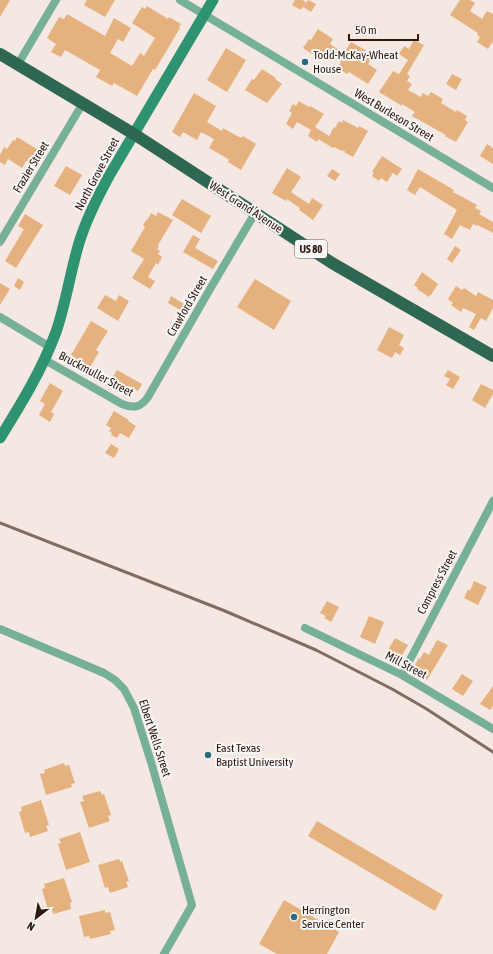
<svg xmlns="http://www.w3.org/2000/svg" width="493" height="954" font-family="'Asap Condensed',sans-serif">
	<rect width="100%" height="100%" fill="#f5e7e1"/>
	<path fill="#e5b27f" d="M0,0H10L0,17Z
		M87,0H115L105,17L84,5Z
		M295,0H302L306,2L301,10L292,5Z
		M308,0L316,4L311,12L303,7Z
		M460,0H470L475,3L470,11L482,19L487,11L493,14V41L488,49L477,42L480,37L477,35L478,33L450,15Z
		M147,6L168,19L169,17L181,24L179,27L180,28L155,70L153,69L137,96L114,83L112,86L96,77L100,70L65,50L61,57L51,52L56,44L47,38L59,17L64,19L67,14L105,36L114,18L131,28L123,42L118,39L110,53L132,66L140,53L144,56L155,38L132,23L142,7L145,9Z
		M318,29L333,39L330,44L344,53L351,42L374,55L368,64L377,70L368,84L349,72L347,74L338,68L341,62L325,53L323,57L316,53L315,56L303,48L309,39L311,40Z
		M414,40L424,45L407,74L410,76L407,81L412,84L408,90L421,97L423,93L428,96L431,92L443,99L441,103L456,112L457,110L467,116L465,120L468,122L456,142L445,136L446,135L412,116L415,112L402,104V106L379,92L393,71L399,74L408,60L399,54L404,46L409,49Z
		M226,48L246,60L227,92L207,80Z
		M262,69L276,78L275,79L282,84L267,103L245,90L252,79L254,80Z
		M452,74L462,79L456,90L446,84Z
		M194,93L216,106L207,122L222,131L223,128L241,138L243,136L256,144L241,170L228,162L229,160L228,159L209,148L214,139L201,132L197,140L183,132L180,137L172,132Z
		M299,101L309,107L310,106L324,114L315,127L329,136L334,127L335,128L339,121L342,123L343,120L358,128L359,126L368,131L353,157L344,152L346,150L342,151L334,147L333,148L318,139L317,142L308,136L311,130L297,122L293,129L286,124L292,113L289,111L293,104L296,106Z
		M17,137L37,149L29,163L26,161L22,168L8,159L5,165L0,162V155L4,147L7,149L13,140L15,141Z
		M487,144L493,148V164L480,156Z
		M382,156L402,169L397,176L393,173L387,182L381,178L379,181L372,176L374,173L372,172Z
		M66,166L82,175L70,195L54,186Z
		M287,168L301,177L291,192L309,204L312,198L323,205L313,220L299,210L300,208L287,199L286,201L272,193Z
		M332,169L340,174L335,181L327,176Z
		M418,169L454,190L453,192L477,205L475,208L481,211L479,214L493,222V233L478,225L477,226L473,224L470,230L460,225L452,239L444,234L457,210L420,187L415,195L407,190Z
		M182,199L211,216L201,233L172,215Z
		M158,212L173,220L158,245L159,246L157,249L160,251L158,254L162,257L158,265L156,263L148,277L155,281L150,289L132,278L144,259L131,251L145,227L143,225L147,219H148L151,213L156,216Z
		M25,214L43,225L16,268L5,261L24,229L18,226Z
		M193,235L200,239L195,248L218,261L213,269L183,252Z
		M455,246L461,250L452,263L447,259Z
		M422,272L438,284L431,295H430L429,297L417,289L418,288L414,285Z
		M18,278L24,282L20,290L14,286Z
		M255,279L291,301L274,330L237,307Z
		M0,283L10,289L0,305Z
		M456,286L462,290L464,288L476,296L478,292L493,300V308L486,321L481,318L474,330L469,327L476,314L463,308L461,312L451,305L453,303L448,299Z
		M105,295L116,301L119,295L129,301L118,321L97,308Z
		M171,296L184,304L180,310L168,303Z
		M91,321L108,331L96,350L99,352L90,367L71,355Z
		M389,327L404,335L399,345L404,348L400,355L395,352L392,358L377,350Z
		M117,370L142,384L138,391L129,386L127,390L111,380Z
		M448,370L460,377L453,389L446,385L450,379L444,376Z
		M50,383L63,391L51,412L54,414L50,422L39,415L45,404L40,401Z
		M481,384L493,390V394L485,408L472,400Z
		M114,411L129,420L128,421L136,426L129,438L120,433L117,438L111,435L112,433L109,431L111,428L106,425Z
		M111,444L119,449L114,458L105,453Z
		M474,581L487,587L478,605L464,598L468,589L470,591Z
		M327,601L339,607L331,622L324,618L326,616L320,613Z
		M369,616L384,622L375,644L360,637Z
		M395,638L408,645L398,662L385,655Z
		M437,640L448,645L427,680L415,673L417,670L413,668L419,658L420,659L424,652L429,655Z
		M462,674L473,681L463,696L452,689Z
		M493,686V706L490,710L480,704Z
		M64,763L65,766L69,765L75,783L71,784L72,787L46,795L40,774L45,773L44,770Z
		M100,791L102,795L104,794L111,815L108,816L110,821L89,828L80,802L84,801L82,796Z
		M41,800L49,825L46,826L48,831L30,837L29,832L25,833L19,812L22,811L21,807Z
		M317,821L443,895L435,911L308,836Z
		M80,832L90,862L66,870L58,844L61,843L59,839Z
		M119,859L120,862L122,861L129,881L126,882L128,887L110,893L108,887L105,888L98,865Z
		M64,878L72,902L70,903L71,909L53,914L52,909L48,910L42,889L45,888L44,884Z
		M284,900L339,932L327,954H277L259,944Z
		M105,910V913L110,912L115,930L110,931L111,934L90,939L89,936L84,937L79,916Z"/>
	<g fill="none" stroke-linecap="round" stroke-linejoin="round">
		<path stroke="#76b097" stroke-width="8" d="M180,0L493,188
			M18,64L56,0
			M0,242L83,103
			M0,317L50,347
			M45,360L122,404C134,409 141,407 148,397L210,289L255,213
			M305,628L402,675L493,729
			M0,629L104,673L115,680L124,689L134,708L151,762L192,905L164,954
			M402,675L493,501"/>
		<path stroke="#2d9370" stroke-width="11" d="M0,438C21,404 42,370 56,332C66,303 70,273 79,243C86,220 97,198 109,176L213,0"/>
		<path stroke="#2e6852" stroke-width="12" d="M0,54L134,134L332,263L493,356"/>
		<path stroke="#806c63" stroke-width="3" d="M0,523L225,611L316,650L392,689L425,708L493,752"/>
	</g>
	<g fill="#2d6a80" stroke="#f7f7f7" stroke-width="1.5">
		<circle cx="305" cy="62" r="4"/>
		<circle cx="208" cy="755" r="4"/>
		<circle cx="294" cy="917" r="4"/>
	</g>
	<g text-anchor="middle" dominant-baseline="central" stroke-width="4" stroke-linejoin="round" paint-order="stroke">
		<rect fill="#f7f7f7" stroke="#6c5c53" stroke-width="1" x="295" y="240" width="32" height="18" rx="3"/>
		<g font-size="11" font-weight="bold" fill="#31190d">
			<text x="311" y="249">US 80</text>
		</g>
		<g font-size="12" fill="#31190d" stroke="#f7f7f7" text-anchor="start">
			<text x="313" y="55">Todd-McKay-Wheat<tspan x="313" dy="14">House</tspan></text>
			<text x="216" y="748">East Texas<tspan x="216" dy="14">Baptist University</tspan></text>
			<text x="302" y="910">Herrington<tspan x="302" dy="14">Service Center</tspan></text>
		</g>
		<g font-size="12" fill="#31190d" stroke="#f7f7f7">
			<text transform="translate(394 115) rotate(31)">West Burleson Street</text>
			<text transform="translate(31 167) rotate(-59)">Frazier Street</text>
			<text transform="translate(97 174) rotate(-62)">North Grove Street</text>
			<text transform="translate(246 207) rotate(33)">West Grand Avenue</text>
			<text transform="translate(187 306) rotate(-60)">Crawford Street</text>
			<text transform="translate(96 374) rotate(28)">Bruckmuller Street</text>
			<text transform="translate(437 582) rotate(-62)">Compress Street</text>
			<text transform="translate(406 665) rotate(28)">Mill Street</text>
			<text transform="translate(155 738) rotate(72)">Elbert Wells Street</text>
		</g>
	</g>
	<g transform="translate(36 918) rotate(211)" stroke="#f7f7f7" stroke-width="3" paint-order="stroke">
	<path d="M0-3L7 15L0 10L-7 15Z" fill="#31190d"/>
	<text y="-6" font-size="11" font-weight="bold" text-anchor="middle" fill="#31190d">N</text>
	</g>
	<path d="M349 34v6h69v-6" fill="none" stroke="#31190d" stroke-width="2"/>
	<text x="355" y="34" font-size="12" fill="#31190d" stroke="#f7f7f7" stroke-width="3" paint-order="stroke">50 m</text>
</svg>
